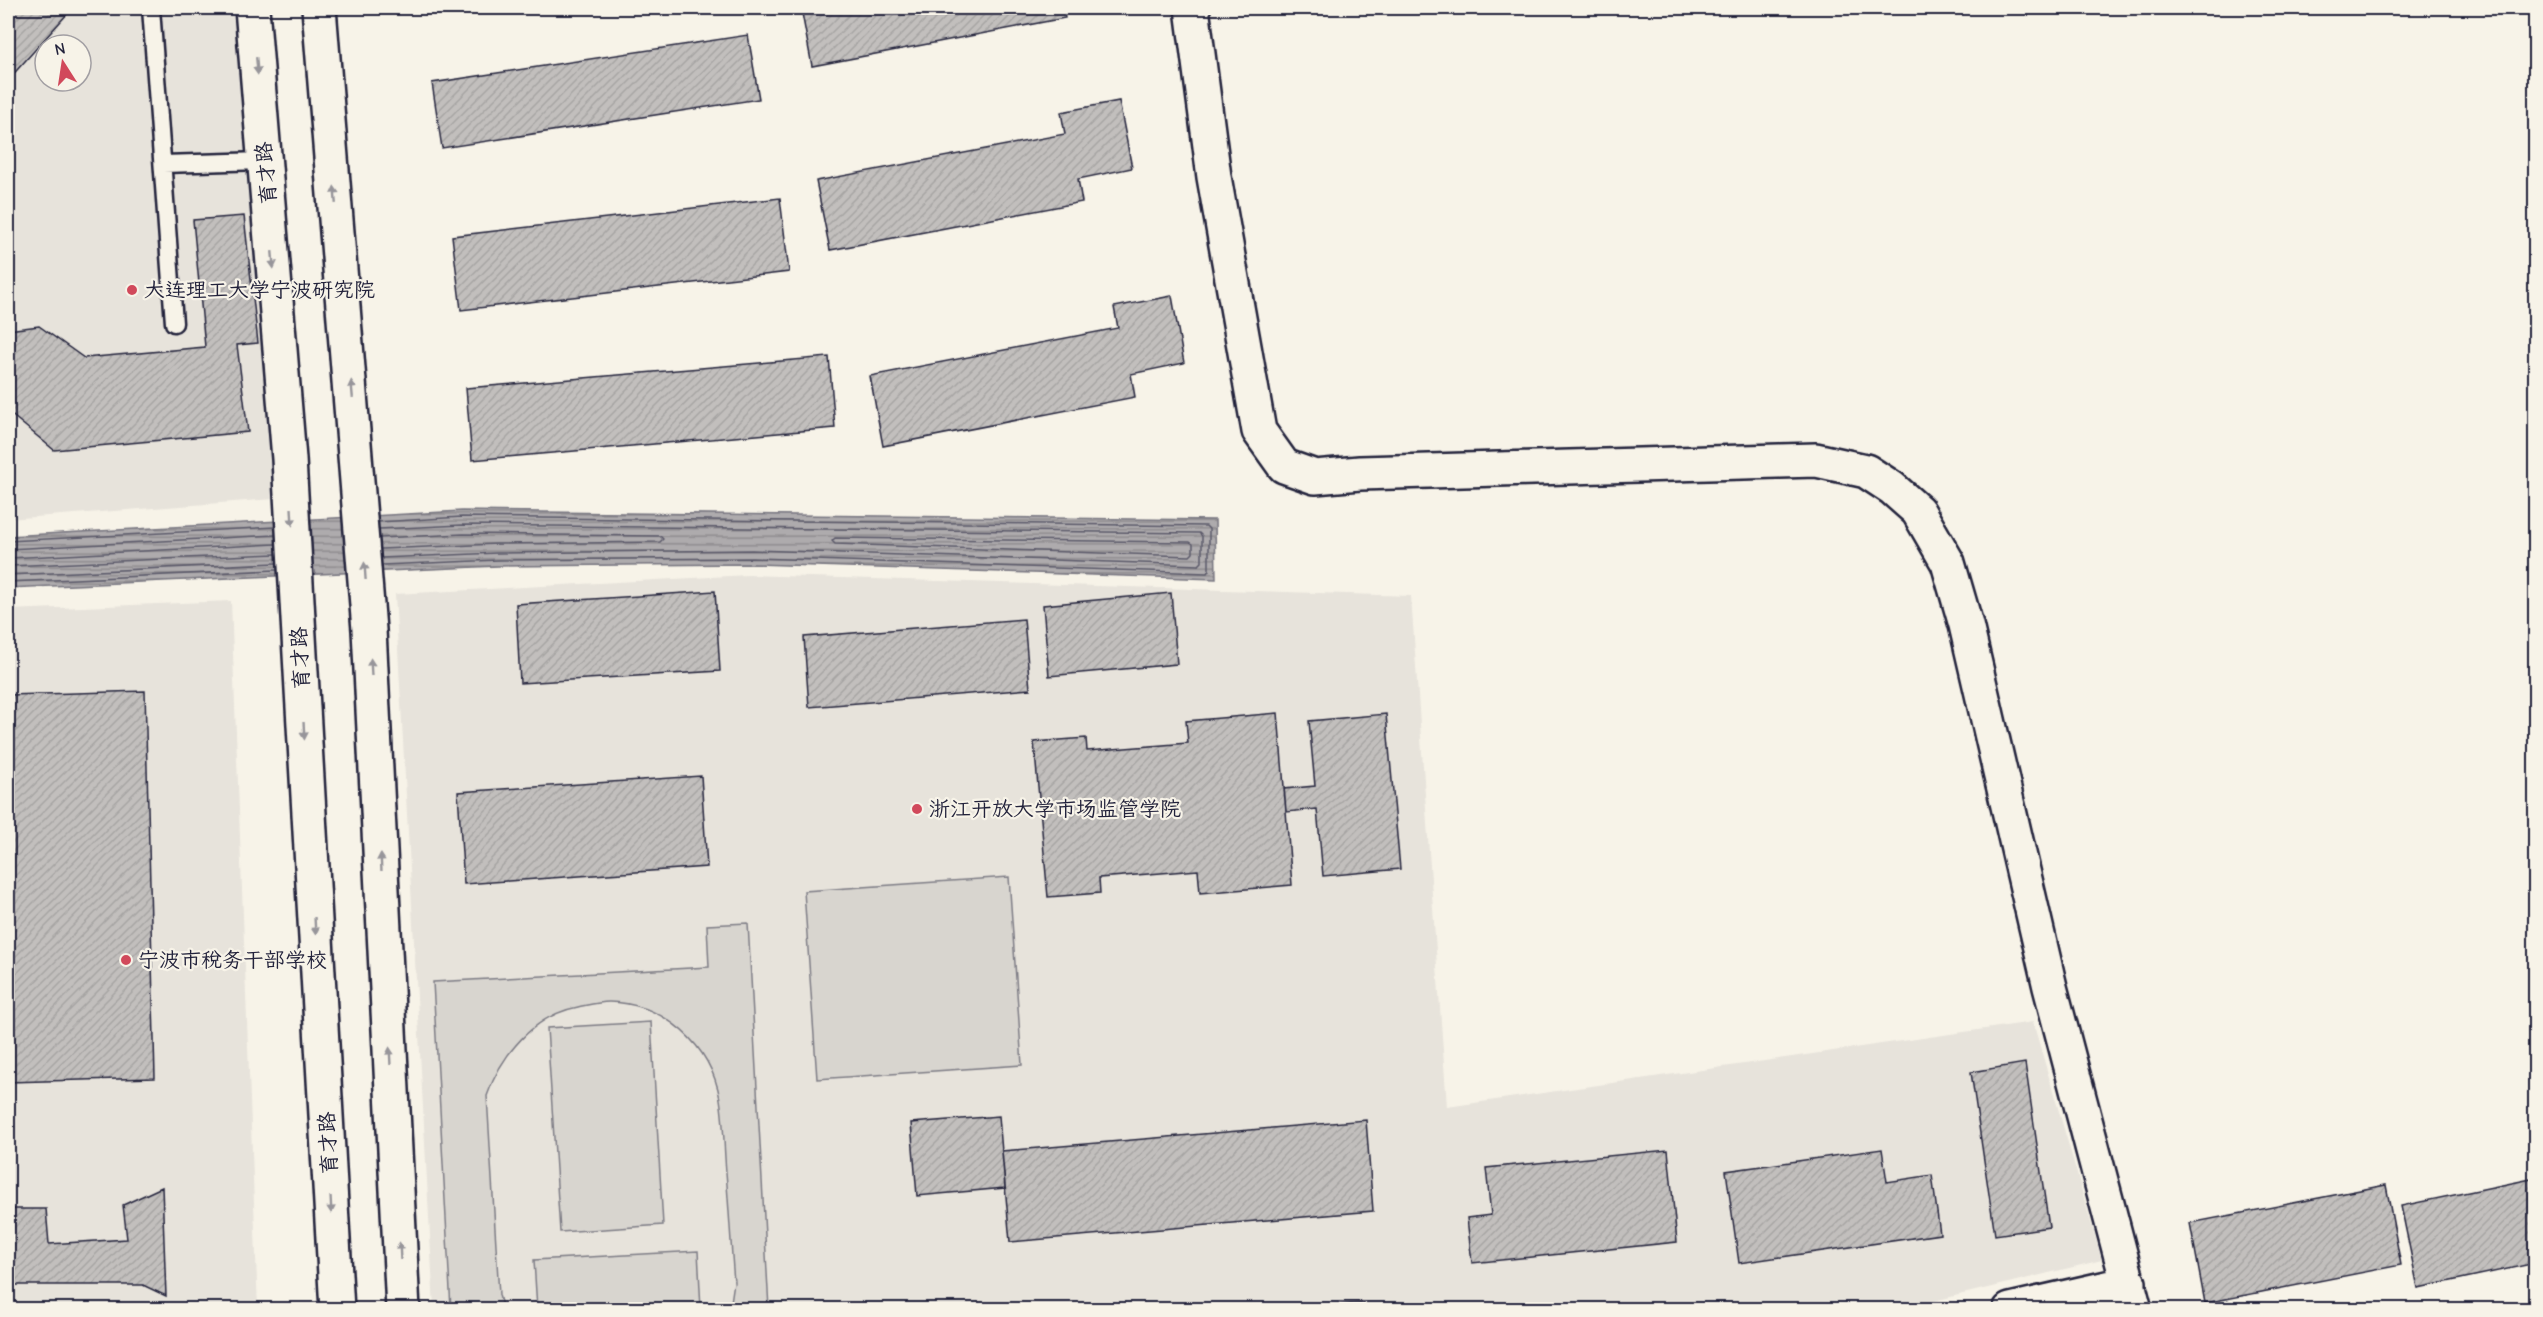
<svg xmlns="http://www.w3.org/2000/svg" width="2543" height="1317" font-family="'Comic Neue','LXGW WenKai TC',sans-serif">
	<defs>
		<pattern id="water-rules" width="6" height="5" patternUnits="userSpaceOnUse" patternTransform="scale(1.5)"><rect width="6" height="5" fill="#aeabad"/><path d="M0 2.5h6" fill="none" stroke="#8d8b8e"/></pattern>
		<pattern id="building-hatch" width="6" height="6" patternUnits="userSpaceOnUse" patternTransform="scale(1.5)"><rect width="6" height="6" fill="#c2bfbd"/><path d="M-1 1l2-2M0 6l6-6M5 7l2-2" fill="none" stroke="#a6a4a3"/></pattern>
	</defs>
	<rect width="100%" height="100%" fill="#f7f3e8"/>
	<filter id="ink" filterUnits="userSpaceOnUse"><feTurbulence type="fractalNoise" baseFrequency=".0167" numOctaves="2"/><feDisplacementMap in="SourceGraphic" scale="12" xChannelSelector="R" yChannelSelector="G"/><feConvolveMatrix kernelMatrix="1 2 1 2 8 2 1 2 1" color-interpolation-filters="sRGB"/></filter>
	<g filter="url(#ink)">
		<path fill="#e7e3db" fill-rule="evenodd" d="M8,8H233L274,499L8,519ZM45,45H81V81H45Z
			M748,575L1411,596L1447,1107L2033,1022L2102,1260L1897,1310L434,1309L395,594Z
			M231,601L258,1309H8V610Z"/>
		<path fill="#d8d5cf" stroke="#7d7c85" stroke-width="1.5" d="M1009,877L1022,1065L817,1079L804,891Z
			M748,923L769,1309H730L734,1282C731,1245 729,1208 726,1172C724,1148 724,1123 720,1099C711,1045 664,1003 609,1002C599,1002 588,1005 578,1007C534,1015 501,1055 487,1096L499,1295L503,1309H451L433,982L709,967L707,925Z
			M651,1022L663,1225L560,1232L547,1028Z
			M698,1251L701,1309H537L534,1260Z"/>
		<path fill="url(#water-rules)" stroke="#76747f" stroke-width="1.5" d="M462,511L1215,520L1216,579L752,564L498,566L8,588V536Z"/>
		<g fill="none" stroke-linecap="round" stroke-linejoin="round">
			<path stroke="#5a5969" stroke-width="1.5" d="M378,522L462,517L1206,526L1209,529V570L1207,573L752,558L498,560L382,565
				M379,529L462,525L1199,533L1202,536V562L1199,565L752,550L497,553L381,558
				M380,538L463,534L660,536L663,539L660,542L497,544L381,549
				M835,538L1190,542L1193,544V553L1190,556L835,544L832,541Z
				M8,541L275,527
				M8,549L275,535
				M8,558L276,544
				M8,566L276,554
				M8,575L277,563
				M8,582L277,570"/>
		</g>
		<path fill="url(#building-hatch)" stroke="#22223b" stroke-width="1.5" d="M8,8H69V12L8,80Z
			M801,8H1063L1065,18L812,66Z
			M748,35L759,99L442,148L432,83Z
			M1119,101L1132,168L1078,179L1082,202L830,250L816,181L1065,134L1061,112Z
			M780,198L789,272L461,310L452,236Z
			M244,216L258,343L237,345L248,432L54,450L8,412V330L39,326L84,358L205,347L193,220Z
			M1172,296L1184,363L1131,374L1135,397L883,446L870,376L1118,328L1114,307Z
			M829,357L835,428L472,460L466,388Z
			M715,591L720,671L520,683L516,604Z
			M1171,593L1177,664L1049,676L1043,605Z
			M1024,619L1030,689L809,707L804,637Z
			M145,691L155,1078L8,1082V695Z
			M1278,713L1292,885L1200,893L1198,870L1099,878L1100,893L1048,897L1034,742L1086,738L1087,751L1188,743L1186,721Z
			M1386,714L1400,869L1323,876L1317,809L1286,812L1284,789L1315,786L1309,721Z
			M701,776L707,867L464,884L458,792Z
			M2025,1063L2049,1227L1995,1235L1971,1072Z
			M999,1116L1005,1188L917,1196L911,1123Z
			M1366,1120L1373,1211L1010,1242L1002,1151Z
			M1882,1149L1887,1182L1932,1175L1940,1234L1739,1263L1726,1171Z
			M1668,1150L1677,1242L1472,1263L1467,1218L1491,1215L1486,1168Z
			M2536,1178V1263L2418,1288L2401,1206Z
			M2386,1185L2401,1265L2205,1303L2190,1223Z
			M162,1187L166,1296L143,1285H8V1209H46L49,1244L127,1239L123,1205Z
			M1364,1303V1310H1228Z"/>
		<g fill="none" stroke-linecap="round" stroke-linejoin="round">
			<g stroke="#22223b" stroke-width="21">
				<path id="service" d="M151,8L174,323
					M163,164L265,161"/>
			</g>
			<g stroke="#22223b" stroke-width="38">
				<path id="tertiary" d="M1192,8L1214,177L1259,431L1284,466L1315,477L1360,473L1816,460L1866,471L1892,488L1918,511L1948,563L1966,625L2050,987L2135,1310
					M2010,1310L2129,1283"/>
			</g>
			<g stroke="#22223b" stroke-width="38">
				<path id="secondary" d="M252,8L289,459L337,1310
					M319,8L369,630L403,1310"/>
			</g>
			<use href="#service" stroke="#f7f3e8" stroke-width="16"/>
			<use href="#tertiary" stroke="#f7f3e8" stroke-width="33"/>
			<use href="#secondary" stroke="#f7f3e8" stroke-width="33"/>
		</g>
		<defs><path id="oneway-solid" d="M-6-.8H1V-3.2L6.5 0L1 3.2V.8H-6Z" transform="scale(1.5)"/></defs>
		<g fill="#97959a">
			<use href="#oneway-solid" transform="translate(257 66) rotate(85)"/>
			<use href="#oneway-solid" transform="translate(335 195) rotate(-95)"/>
			<use href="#oneway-solid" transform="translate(273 260) rotate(85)"/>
			<use href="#oneway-solid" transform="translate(352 389) rotate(-95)"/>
			<use href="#oneway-solid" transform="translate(292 517) rotate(87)"/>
			<use href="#oneway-solid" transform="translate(365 571) rotate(-94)"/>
			<use href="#oneway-solid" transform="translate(371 667) rotate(-93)"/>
			<use href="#oneway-solid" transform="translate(304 731) rotate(87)"/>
			<use href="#oneway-solid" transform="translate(381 862) rotate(-93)"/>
			<use href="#oneway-solid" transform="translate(315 926) rotate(87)"/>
			<use href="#oneway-solid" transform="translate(390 1056) rotate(-93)"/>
			<use href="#oneway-solid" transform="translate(331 1205) rotate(87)"/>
			<use href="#oneway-solid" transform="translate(400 1251) rotate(-93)"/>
		</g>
	</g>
	<g fill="#d1495b" stroke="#f7f3e8" stroke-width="2">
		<circle cx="132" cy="290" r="6"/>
		<circle cx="917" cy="809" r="6"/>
		<circle cx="126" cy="960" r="6"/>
	</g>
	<g text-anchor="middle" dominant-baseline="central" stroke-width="4.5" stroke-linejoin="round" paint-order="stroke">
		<g font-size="21" fill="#22223b" stroke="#f7f3e8">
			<text transform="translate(266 173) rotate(-95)">育才路</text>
			<text transform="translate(300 658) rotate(-93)">育才路</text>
			<text transform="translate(328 1143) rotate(-93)">育才路</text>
		</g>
		<g font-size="21" fill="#22223b" stroke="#f7f3e8" text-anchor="start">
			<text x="144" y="290">大连理工大学宁波研究院</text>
			<text x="929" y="809">浙江开放大学市场监管学院</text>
			<text x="138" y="960">宁波市税务干部学校</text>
		</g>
	</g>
	<rect width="2543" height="1317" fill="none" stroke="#f7f3e8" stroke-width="30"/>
	<rect x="15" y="15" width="2513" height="1287" fill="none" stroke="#22223b" stroke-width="2" filter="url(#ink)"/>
	<g transform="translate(63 63) rotate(348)"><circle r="28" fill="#f7f3e8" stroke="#a29fa3" stroke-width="1.5"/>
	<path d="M0-4.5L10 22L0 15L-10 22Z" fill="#d1495b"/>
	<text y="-9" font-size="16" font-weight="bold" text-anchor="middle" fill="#22223b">N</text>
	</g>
</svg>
